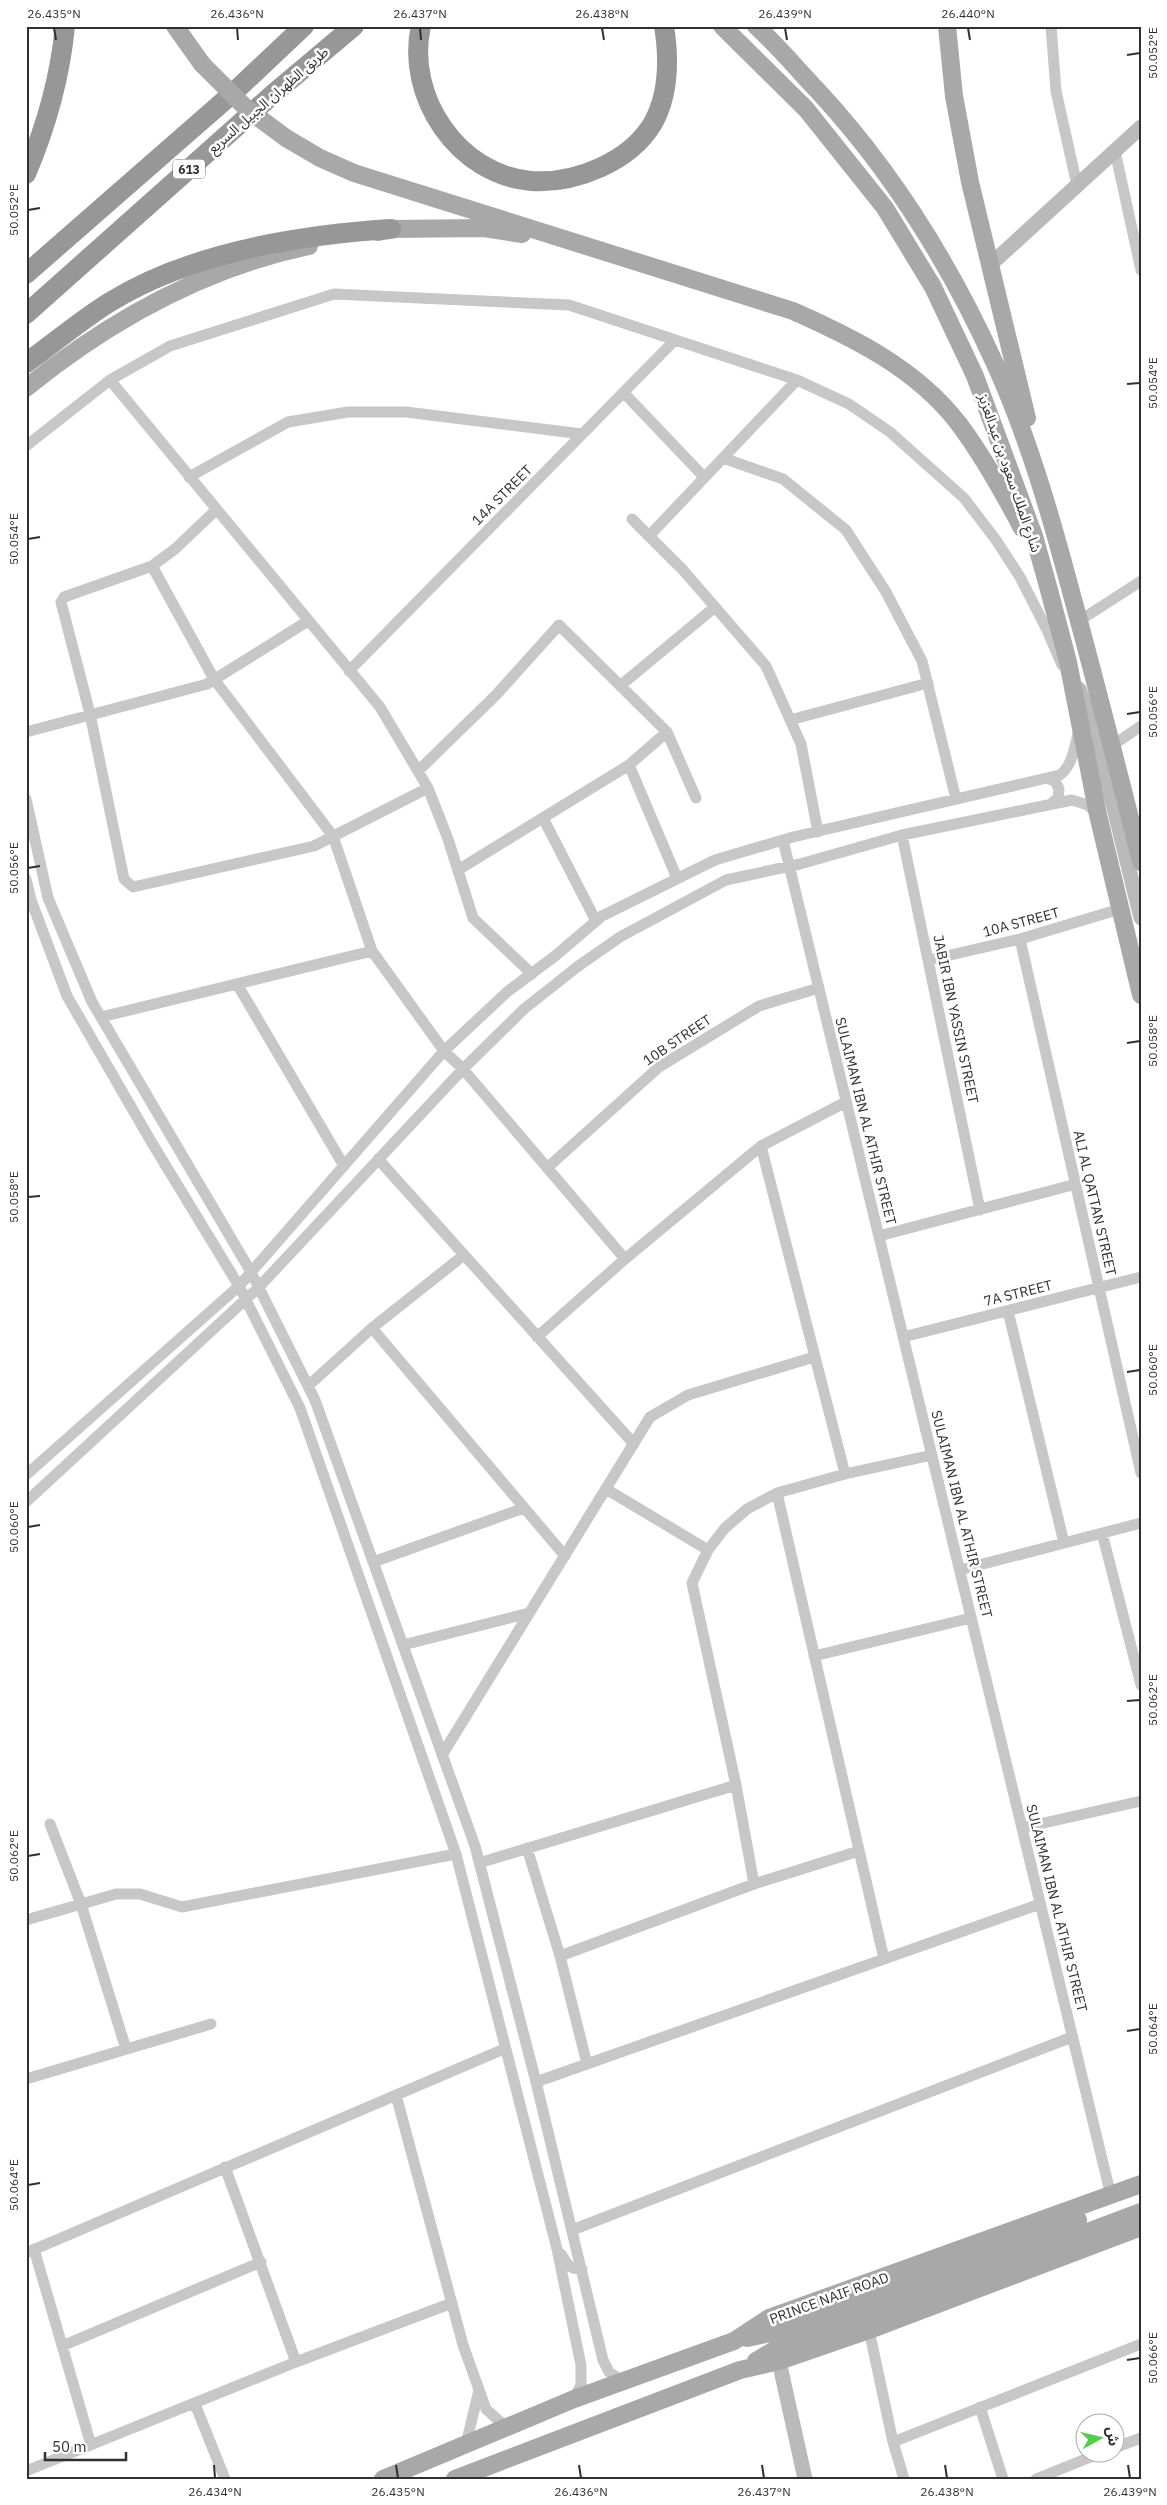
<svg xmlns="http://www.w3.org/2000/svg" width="1167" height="2505" font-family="'IBM Plex Sans','Noto Sans Arabic',sans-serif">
	<rect width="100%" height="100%" fill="#fff"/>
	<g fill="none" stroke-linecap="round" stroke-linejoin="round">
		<path stroke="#c7c7c7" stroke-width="11" d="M1051,26L1056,91L1077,185
			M1115,151L1141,270
			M110,380L380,707L428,788L448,839L473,918L532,974
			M624,393L704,477
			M26,446L110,380L170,346L334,294L569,305L797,380L849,404L890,432L964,498L996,540L1020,577L1047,630L1062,665
			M723,458L783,479L846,530L886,592L922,661L956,799
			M189,477L288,422L348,412H406L582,434
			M216,510L175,549L152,566L64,597L61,602L90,714L124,879L133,887L314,846L428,788
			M632,519L683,570L766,666L801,744L818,832
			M649,536L797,380
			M152,566L214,679L333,836L372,951L444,1051L463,1069L625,1259
			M1079,621L1141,581
			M349,671L675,340
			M620,686L715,607
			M790,720L928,683
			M26,732L207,684L308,621
			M1113,745L1141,726
			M629,765L677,878
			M418,771L496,695L559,625L667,732L696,798
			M1049,779L1055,781L1059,789L1058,798L1053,802
			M26,799L48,898L92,1002L251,1272L315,1400L475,1846L536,2082L603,2360L609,2372L625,2383
			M543,818L596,921
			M902,835L980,1210
			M783,840L1111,2196
			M458,870L629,765L667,732
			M26,879L31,900L67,996L152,1143L239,1286L300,1408L456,1854L557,2249L581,2365V2385L574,2399
			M1020,939L1141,1473
			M929,960L1020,939L1120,909
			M237,984L344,1166
			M101,1017L372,951
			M761,1146L845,1474
			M378,1159L634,1444
			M547,1168L659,1067L759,1006L819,988
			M879,1236L1076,1184
			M1008,1311L1064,1543
			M372,1328L565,1556
			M537,1337L625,1259L761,1146L846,1102
			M903,1337L1141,1277
			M308,1386L372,1328L464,1255
			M26,1475L239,1286L444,1051L507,992L555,956L602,916L715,860L793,837L1060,775C1073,765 1075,745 1079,730
			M606,1489L708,1550
			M777,1493L884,1959
			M26,1502L259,1287L463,1069L524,1009L577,967L620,937L726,880L800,864L902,835L1072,800L1088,805L1097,814
			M1102,1533L1141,1685
			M373,1562L524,1508
			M960,1570L1141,1523
			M403,1645L529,1613
			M814,1656L971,1618
			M442,1755L650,1417L688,1395L814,1357
			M50,1824L81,1904L126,2049
			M1022,1828L1141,1801
			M527,1848L560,1956L587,2064
			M479,1863L736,1785
			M754,1884L736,1785L692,1583L708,1550L725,1528L747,1509L777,1493L845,1474L932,1455
			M26,1920L116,1894H140L182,1907L456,1854
			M560,1956L754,1884L859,1851
			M26,2079L211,2024
			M536,2082L1040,1904
			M396,2095L463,2345L486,2409L507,2428
			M225,2167L296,2362
			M572,2230L1072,2037
			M34,2249L91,2445
			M26,2253L504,2049
			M561,2254C567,2264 570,2270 582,2269
			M869,2330L893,2442L904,2479
			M62,2346L261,2262
			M195,2404L225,2479
			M980,2407L1003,2479
			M893,2442L1141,2344
			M466,2444L479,2390
			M1114,2448L1141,2438
			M26,2471L296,2362L452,2303
			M1036,2479L1103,2452"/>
		<path stroke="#bababa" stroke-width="15" d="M990,265L1141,127
			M1079,689L1095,731L1141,918
			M779,2361L805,2479"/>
		<path stroke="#a8a8a8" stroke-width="18" d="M175,26L202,64
			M722,26L806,109L885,208L933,287L975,376L1034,536L1049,590L1068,662L1098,815L1141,995
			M756,26C778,46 797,69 818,91C892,171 951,266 996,366C1028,437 1050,513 1070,588C1095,679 1118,770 1141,862
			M947,26L954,96L970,182L1027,418
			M286,138L320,158L354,173L793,311C854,338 917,369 959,424C983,456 1003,492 1022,528
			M378,232L391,229L484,228L522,234
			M26,388C109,321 204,268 309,246
			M747,2338L774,2332L859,2302L1078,2220
			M756,2361L778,2348L1141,2212
			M383,2479L574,2399L734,2341L769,2318L1141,2184
			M455,2479L740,2370L779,2361L869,2330L1141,2227"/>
		<path stroke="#979797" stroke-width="20" d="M421,26C405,96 458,175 531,181C575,184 630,162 653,123C669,94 669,57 664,26
			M26,174C46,127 60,78 65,26
			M26,274L233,93L304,26
			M26,314L272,95L354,26
			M26,363C54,343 81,320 110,302C191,252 298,235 391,229"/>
		<path stroke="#a8a8a8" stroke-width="18" d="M202,64L247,109L286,138"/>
	</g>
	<path fill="none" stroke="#303030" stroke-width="2" d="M54,28L56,40M237,28L238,40M420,28L421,40M602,28L604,40M785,28L787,40M968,28L970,40M1127,55L1140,53M28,210L40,208M1127,384L1140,383M28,539L40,537M1127,714L1140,712M28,868L40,866M1127,1043L1140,1041M28,1197L40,1196M1127,1372L1140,1370M28,1527L40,1525M1127,1701L1140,1700M28,1856L40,1854M1127,2031L1140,2029M28,2185L40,2183M1127,2360L1140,2358M214,2465L215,2478M396,2465L398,2478M579,2465L581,2478M762,2465L764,2478M945,2465L947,2478M1128,2465L1130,2478"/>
	<g text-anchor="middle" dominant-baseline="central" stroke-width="5" stroke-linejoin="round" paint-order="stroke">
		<rect fill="#fff" stroke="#6e6e6e" stroke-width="1" x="173" y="159.5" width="32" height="19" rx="4"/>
		<g font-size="12" font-weight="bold" fill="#303030">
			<text x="189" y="169">613</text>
		</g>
		<g font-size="14" fill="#303030" stroke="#fff">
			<text transform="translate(268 100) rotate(-41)">طريق الظهران الجبيل السريع</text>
			<text transform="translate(1010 473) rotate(71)">شارع الملك سعود بن عبدالعزيز</text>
			<text transform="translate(502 495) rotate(-45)">14A STREET</text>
			<text transform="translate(1021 922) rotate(-15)">10A STREET</text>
			<text transform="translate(956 1019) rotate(78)">JABIR IBN YASSIN STREET</text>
			<text transform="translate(677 1040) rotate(-34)">10B STREET</text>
			<text transform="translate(866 1121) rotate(76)">SULAIMAN IBN AL ATHIR STREET</text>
			<text transform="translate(1095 1203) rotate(77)">ALI AL QATTAN STREET</text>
			<text transform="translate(1018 1293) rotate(-14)">7A STREET</text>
			<text transform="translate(962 1514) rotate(76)">SULAIMAN IBN AL ATHIR STREET</text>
			<text transform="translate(1057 1908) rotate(76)">SULAIMAN IBN AL ATHIR STREET</text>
			<text transform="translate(829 2298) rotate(-20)">PRINCE NAIF ROAD</text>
		</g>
	</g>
	<rect width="1167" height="2505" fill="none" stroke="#ffffff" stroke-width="55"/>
	<g transform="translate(1100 2438) rotate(82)"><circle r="24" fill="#ffffff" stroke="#acacac"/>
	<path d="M0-4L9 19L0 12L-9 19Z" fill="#52cf49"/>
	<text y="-8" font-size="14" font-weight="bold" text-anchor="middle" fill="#303030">ش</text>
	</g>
	<path d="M45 2452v8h81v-8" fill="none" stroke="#303030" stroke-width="2.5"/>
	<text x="52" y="2452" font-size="15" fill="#303030" stroke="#ffffff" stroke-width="4" paint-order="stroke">50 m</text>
	<rect x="28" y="28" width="1112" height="2450" fill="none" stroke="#303030" stroke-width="2"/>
	<g font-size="12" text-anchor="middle" fill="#303030">
		<text x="54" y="18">26.435°N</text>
		<text x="237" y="18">26.436°N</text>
		<text x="420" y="18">26.437°N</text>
		<text x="602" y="18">26.438°N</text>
		<text x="785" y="18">26.439°N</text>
		<text x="968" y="18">26.440°N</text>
		<text transform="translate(1153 53) rotate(-90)" y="4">50.052°E</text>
		<text transform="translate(14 210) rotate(-90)" y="4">50.052°E</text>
		<text transform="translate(1153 383) rotate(-90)" y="4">50.054°E</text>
		<text transform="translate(14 539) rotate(-90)" y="4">50.054°E</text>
		<text transform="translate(1153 712) rotate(-90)" y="4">50.056°E</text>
		<text transform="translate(14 868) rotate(-90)" y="4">50.056°E</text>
		<text transform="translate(1153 1041) rotate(-90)" y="4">50.058°E</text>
		<text transform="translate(14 1197) rotate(-90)" y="4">50.058°E</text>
		<text transform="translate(1153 1370) rotate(-90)" y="4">50.060°E</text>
		<text transform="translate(14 1527) rotate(-90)" y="4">50.060°E</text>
		<text transform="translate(1153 1700) rotate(-90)" y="4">50.062°E</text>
		<text transform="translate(14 1856) rotate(-90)" y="4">50.062°E</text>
		<text transform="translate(1153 2029) rotate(-90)" y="4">50.064°E</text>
		<text transform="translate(14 2185) rotate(-90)" y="4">50.064°E</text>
		<text transform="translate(1153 2358) rotate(-90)" y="4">50.066°E</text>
		<text x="215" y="2496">26.434°N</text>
		<text x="398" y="2496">26.435°N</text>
		<text x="581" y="2496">26.436°N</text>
		<text x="764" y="2496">26.437°N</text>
		<text x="947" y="2496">26.438°N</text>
		<text x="1130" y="2496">26.439°N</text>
	</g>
</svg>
